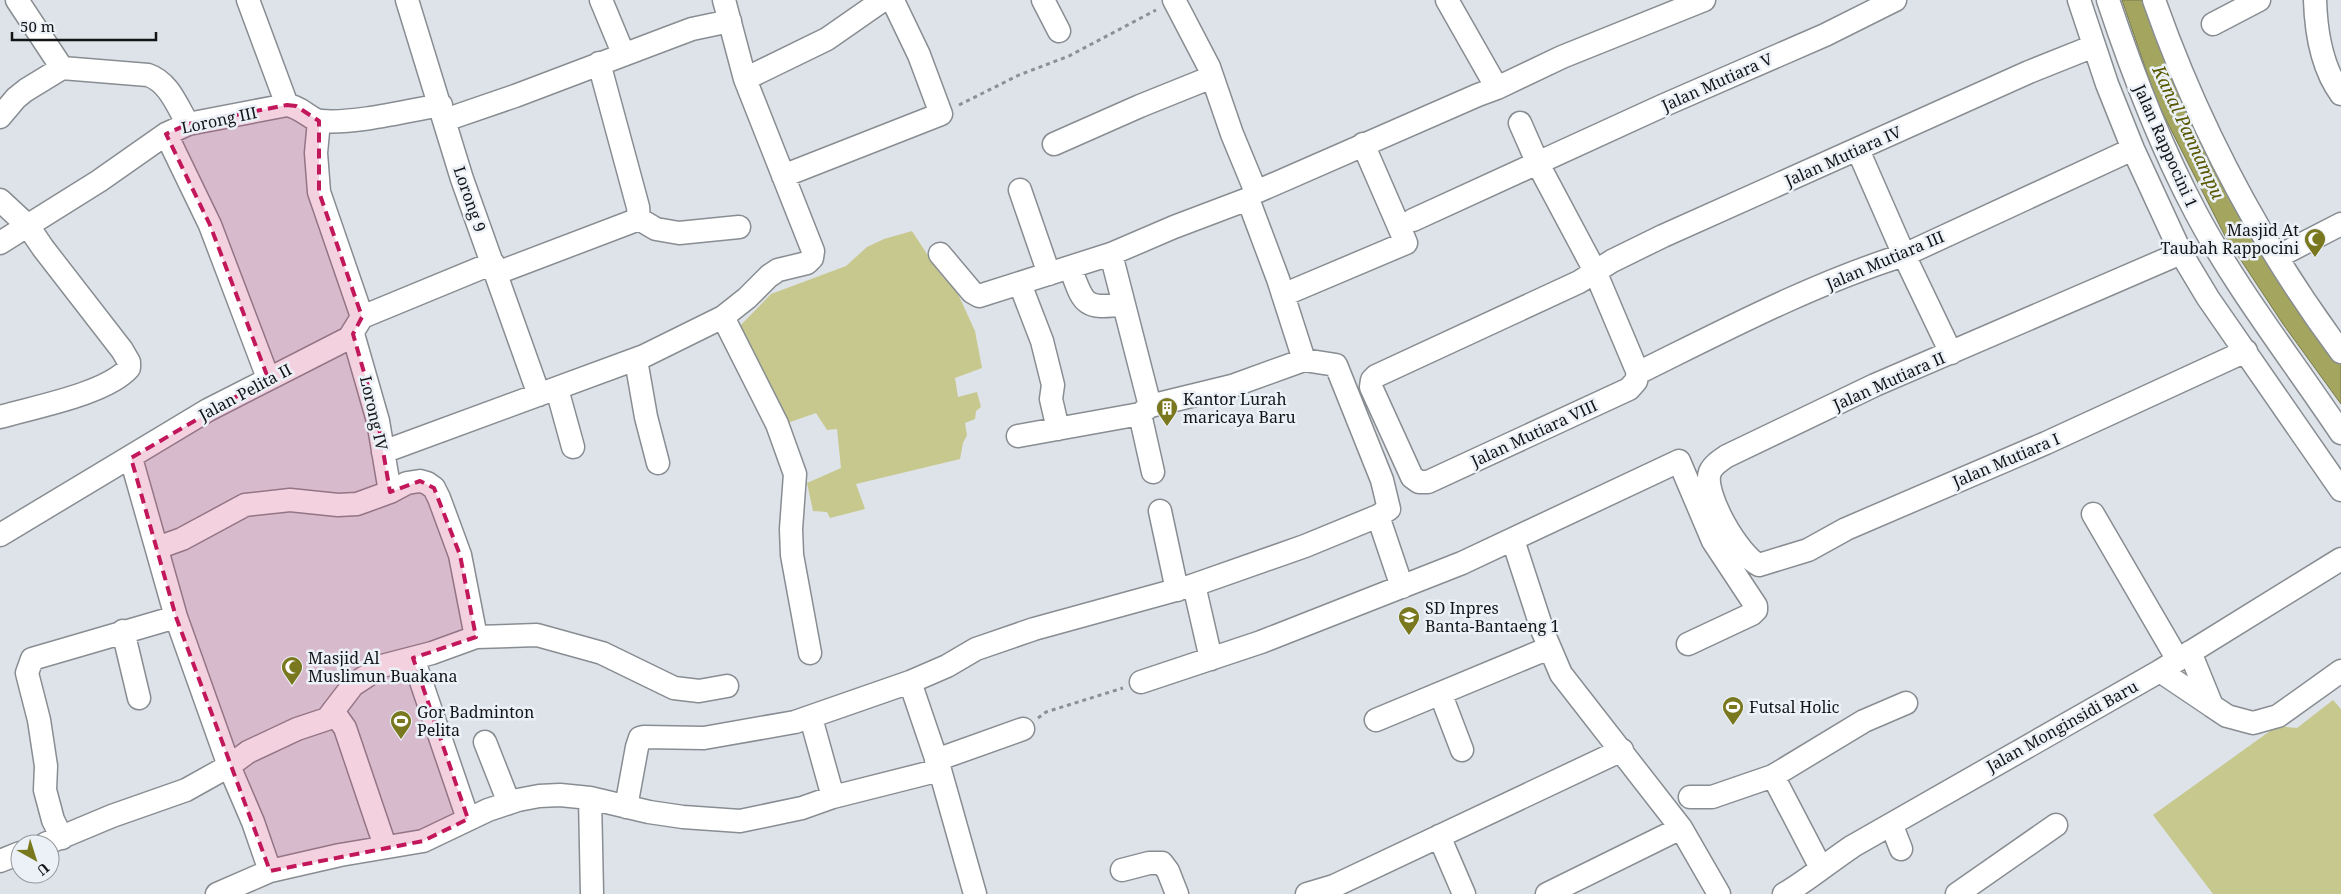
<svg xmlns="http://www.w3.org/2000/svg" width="2341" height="894" font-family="'Noto Serif',serif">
	<rect width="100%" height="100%" fill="#dee3ea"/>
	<path fill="#c7c88d" d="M912,231L938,271L958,294L975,331L982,368L955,378L958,397L977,392L981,407L976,411L975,419L965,423L967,435L963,443L960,459L856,484L865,509L830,518L827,512L813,511L807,483L841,468L837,429L827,430L816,413L779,426L733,333L771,294L846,266L867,247L884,239Z
		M2333,700L2341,709V894H2213L2153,815L2277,726L2297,728Z"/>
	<path fill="#a4a660" stroke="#787a4a" d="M2122,0H2144L2157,40L2237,204L2341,363V404L2283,324L2225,236L2157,102Z"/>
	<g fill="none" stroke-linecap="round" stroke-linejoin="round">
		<g stroke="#888d92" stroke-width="25">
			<path id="minor" d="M17,0L62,68
				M248,0L287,105
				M407,0L462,179L539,395
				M601,0L623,53
				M1043,0L1059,31
				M1174,0L1209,67L1232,134L1256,192L1248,199L1278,279L1304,360L1336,365L1382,480L1389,509L1378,516L1402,587
				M1447,0L1497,88
				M2079,0L2107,84L2133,149L2181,253L2208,298L2341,490
				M2108,0C2132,72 2159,143 2195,211C2235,287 2293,361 2341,433
				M2154,0C2198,125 2262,246 2341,352
				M2315,0C2316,32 2322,68 2341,94
				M2213,24L2259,0
				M745,79L827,39L883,0
				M0,117L16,98L26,90L62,68L148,75C169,82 177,106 188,124
				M445,120L515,96L668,38L692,29L730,21
				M319,121L316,153L319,192L362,317
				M1520,123L1538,164L1595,271L1638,373
				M166,134L210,225L268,378
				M1054,144L1140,106L1212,77
				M1858,150L1904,255L1951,353
				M783,176L941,114L919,55L895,5
				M1020,190L1049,274
				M1256,192L1478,95L1497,88L1562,57L1704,0
				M0,200L28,226L43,248L122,350L129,362V368C106,394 34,407 0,417
				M639,219L656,229L679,233L739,227
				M1413,220L1662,106L1825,35L1895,0
				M0,243L99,181L166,134L188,124L287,105C302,107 310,120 321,121C354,124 407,111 441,105
				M2181,253L1875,385L1727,456C1721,460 1713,465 1710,472C1702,493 1739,556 1759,565L1808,550L1846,529L2046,443L2246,351
				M940,254L972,292L979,296L1111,254L1174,227L1248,199
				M1111,254L1150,406
				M2277,257L2341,224
				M1070,267C1083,301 1082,311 1123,304
				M497,273L639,219L638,207L599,63
				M1020,284L1042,341L1053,385L1051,399L1058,429
				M1283,295L1406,243L1363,144
				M723,317L777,424L795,474L791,529L792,555L810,653
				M353,334L378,421L390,492
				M636,360L646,417L658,463
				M1638,373L1636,381L1629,389L1428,482H1419L1412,477L1371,387L1372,380L1376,376L1579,282L1612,261L1663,236L2029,72L2094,46
				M1638,373C1725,330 1812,284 1904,255L2133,149
				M557,389L573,447
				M1140,414L1153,472
				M1018,436L1140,414L1150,406L1232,386L1304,360
				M383,452L644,356L723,317L747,298L769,276L778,270L807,263L812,258L813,251L745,79L724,0
				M131,458L176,617L229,766L253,822L270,871
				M1160,511L1177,590
				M2093,514L2178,660
				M0,535L208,410L349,338L362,317L493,263
				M1513,540L1543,632L1561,674L1681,828L1719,894
				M157,548L182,539L245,505L290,500L338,505L357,504L390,492L407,483L420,481L427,483L434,488L439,498L460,555L476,637
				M1194,585L1305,546L1378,516
				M123,631L139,698
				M2190,652L2212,706L2227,716L2253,723L2278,716L2341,671
				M413,658L468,819
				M2160,671L2212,706
				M910,682L940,770L975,894
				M1141,682L1261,642L1462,563L1679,461L1713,541L1756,606V610L1752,614L1688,644
				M1441,695L1462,750
				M333,711L345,728L385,846
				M811,718L833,797
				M1376,720L1549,648
				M485,742L509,803
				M936,760L1023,729
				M1773,776L1821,868
				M1690,797H1712L1773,776L1864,721L1906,703
				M590,798L592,894
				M626,807L637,747L640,738L644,737L704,738L795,722L910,682L947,666L976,649L1034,629L1194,585L1211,659
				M1892,826L1901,849
				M1439,836L1464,894
				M62,838L53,820L45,790L46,766L39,720L27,673L32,659L176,617
				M45,844L112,816L186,790L229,766L248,752L297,729L327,719L353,685L382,666L432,653L476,637L537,635L602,653L674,688L699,691L727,686
				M0,861L20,853
				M1122,870L1149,863H1162L1168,871L1177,894
				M217,894L270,871L340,855L423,841L488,810L518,800L539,796L560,795L590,798L649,812L683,817L740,821L802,808L833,797L940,770
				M1307,894L1334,886L1622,750
				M1547,894L1681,828
				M1784,894C1808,880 1829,862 1853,846L2160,671L2341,559
				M1957,894L2056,825"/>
		</g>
		<path stroke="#8c8f94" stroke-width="3" stroke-dasharray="4 4" stroke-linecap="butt" d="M959,105L1019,75L1069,56L1156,10
			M1038,718L1046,712L1123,688"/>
		<use href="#minor" stroke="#fff" stroke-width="22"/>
	</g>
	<path fill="#c2185b" fill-opacity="0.2" stroke="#c2185b" stroke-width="4" stroke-dasharray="10 6" stroke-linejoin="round" d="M287,105L296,106L319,121V192L362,317L353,334L378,421L390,492L420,481L434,488L460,555L476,637L413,658L468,819L423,841L270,871L176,617L131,458L268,378L210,225L166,134L188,124Z"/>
	<defs>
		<g id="mosque-pin" transform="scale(1.125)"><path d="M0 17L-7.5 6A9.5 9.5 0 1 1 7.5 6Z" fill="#79781f" stroke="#ecf1f7"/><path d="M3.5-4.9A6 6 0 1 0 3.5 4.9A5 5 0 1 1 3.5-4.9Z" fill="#fff"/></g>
		<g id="building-pin" transform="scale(1.125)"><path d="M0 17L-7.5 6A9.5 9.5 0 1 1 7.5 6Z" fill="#79781f" stroke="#ecf1f7"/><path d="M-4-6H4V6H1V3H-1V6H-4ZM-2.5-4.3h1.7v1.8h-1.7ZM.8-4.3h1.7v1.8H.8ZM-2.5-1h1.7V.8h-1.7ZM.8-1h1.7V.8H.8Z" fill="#fff"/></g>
		<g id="school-pin" transform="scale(1.125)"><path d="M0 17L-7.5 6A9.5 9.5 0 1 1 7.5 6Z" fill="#79781f" stroke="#ecf1f7"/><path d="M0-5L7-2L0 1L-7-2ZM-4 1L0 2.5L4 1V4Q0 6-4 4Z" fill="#fff"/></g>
		<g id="stadium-pin" transform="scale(1.125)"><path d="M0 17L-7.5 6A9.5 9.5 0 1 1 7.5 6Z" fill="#79781f" stroke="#ecf1f7"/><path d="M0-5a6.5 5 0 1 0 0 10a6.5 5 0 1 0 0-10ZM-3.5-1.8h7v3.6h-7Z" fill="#fff"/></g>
	</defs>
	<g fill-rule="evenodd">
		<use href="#mosque-pin" x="2315" y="239"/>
		<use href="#building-pin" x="1167" y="408"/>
		<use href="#school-pin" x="1409" y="617"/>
		<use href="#mosque-pin" x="292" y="667"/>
		<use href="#stadium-pin" x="1733" y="707"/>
		<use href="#stadium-pin" x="401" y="721"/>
	</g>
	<g text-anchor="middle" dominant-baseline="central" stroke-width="5" stroke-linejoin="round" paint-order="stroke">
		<g font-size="16" fill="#131416" stroke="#ecf1f7">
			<text transform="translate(1717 82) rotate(-24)">Jalan Mutiara V</text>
			<text transform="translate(219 120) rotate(-12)">Lorong III</text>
			<text transform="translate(2166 146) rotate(66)">Jalan Rappocini 1</text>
			<text transform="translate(1843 156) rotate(-24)">Jalan Mutiara IV</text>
			<text transform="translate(470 199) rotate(71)">Lorong 9</text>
			<text transform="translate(1885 260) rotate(-23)">Jalan Mutiara III</text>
			<text transform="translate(1889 381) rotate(-24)">Jalan Mutiara II</text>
			<text transform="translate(245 392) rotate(-28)">Jalan Pelita II</text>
			<text transform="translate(374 413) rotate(77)">Lorong IV</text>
			<text transform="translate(1534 433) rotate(-25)">Jalan Mutiara VIII</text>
			<text transform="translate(2006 460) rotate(-23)">Jalan Mutiara I</text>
			<text transform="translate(2062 726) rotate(-29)">Jalan Monginsidi Baru</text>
		</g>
		<g font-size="16" fill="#131416" stroke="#ecf1f7" text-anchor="start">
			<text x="2299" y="230" text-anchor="end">Masjid At<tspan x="2299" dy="18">Taubah Rappocini</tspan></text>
			<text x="1183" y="399">Kantor Lurah<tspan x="1183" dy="18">maricaya Baru</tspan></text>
			<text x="1425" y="608">SD Inpres<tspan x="1425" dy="18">Banta-Bantaeng 1</tspan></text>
			<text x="308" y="658">Masjid Al<tspan x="308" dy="18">Muslimun Buakana</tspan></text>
			<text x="1749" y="707">Futsal Holic</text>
			<text x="417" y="712">Gor Badminton<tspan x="417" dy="18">Pelita</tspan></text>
		</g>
		<g font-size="18" font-style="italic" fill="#585800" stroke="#ecf1f7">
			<text transform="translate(2189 132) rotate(65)">Kanal Pannampu</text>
		</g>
	</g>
	<g transform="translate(35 859) rotate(141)"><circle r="24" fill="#ecf1f7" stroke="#95999d"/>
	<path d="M0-4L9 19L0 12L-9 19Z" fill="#79781f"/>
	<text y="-8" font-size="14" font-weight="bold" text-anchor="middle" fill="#131416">U</text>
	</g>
	<path d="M12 32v8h144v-8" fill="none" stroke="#131416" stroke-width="2.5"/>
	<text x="20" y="32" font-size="15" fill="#131416" stroke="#ecf1f7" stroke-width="4" paint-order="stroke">50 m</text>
</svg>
